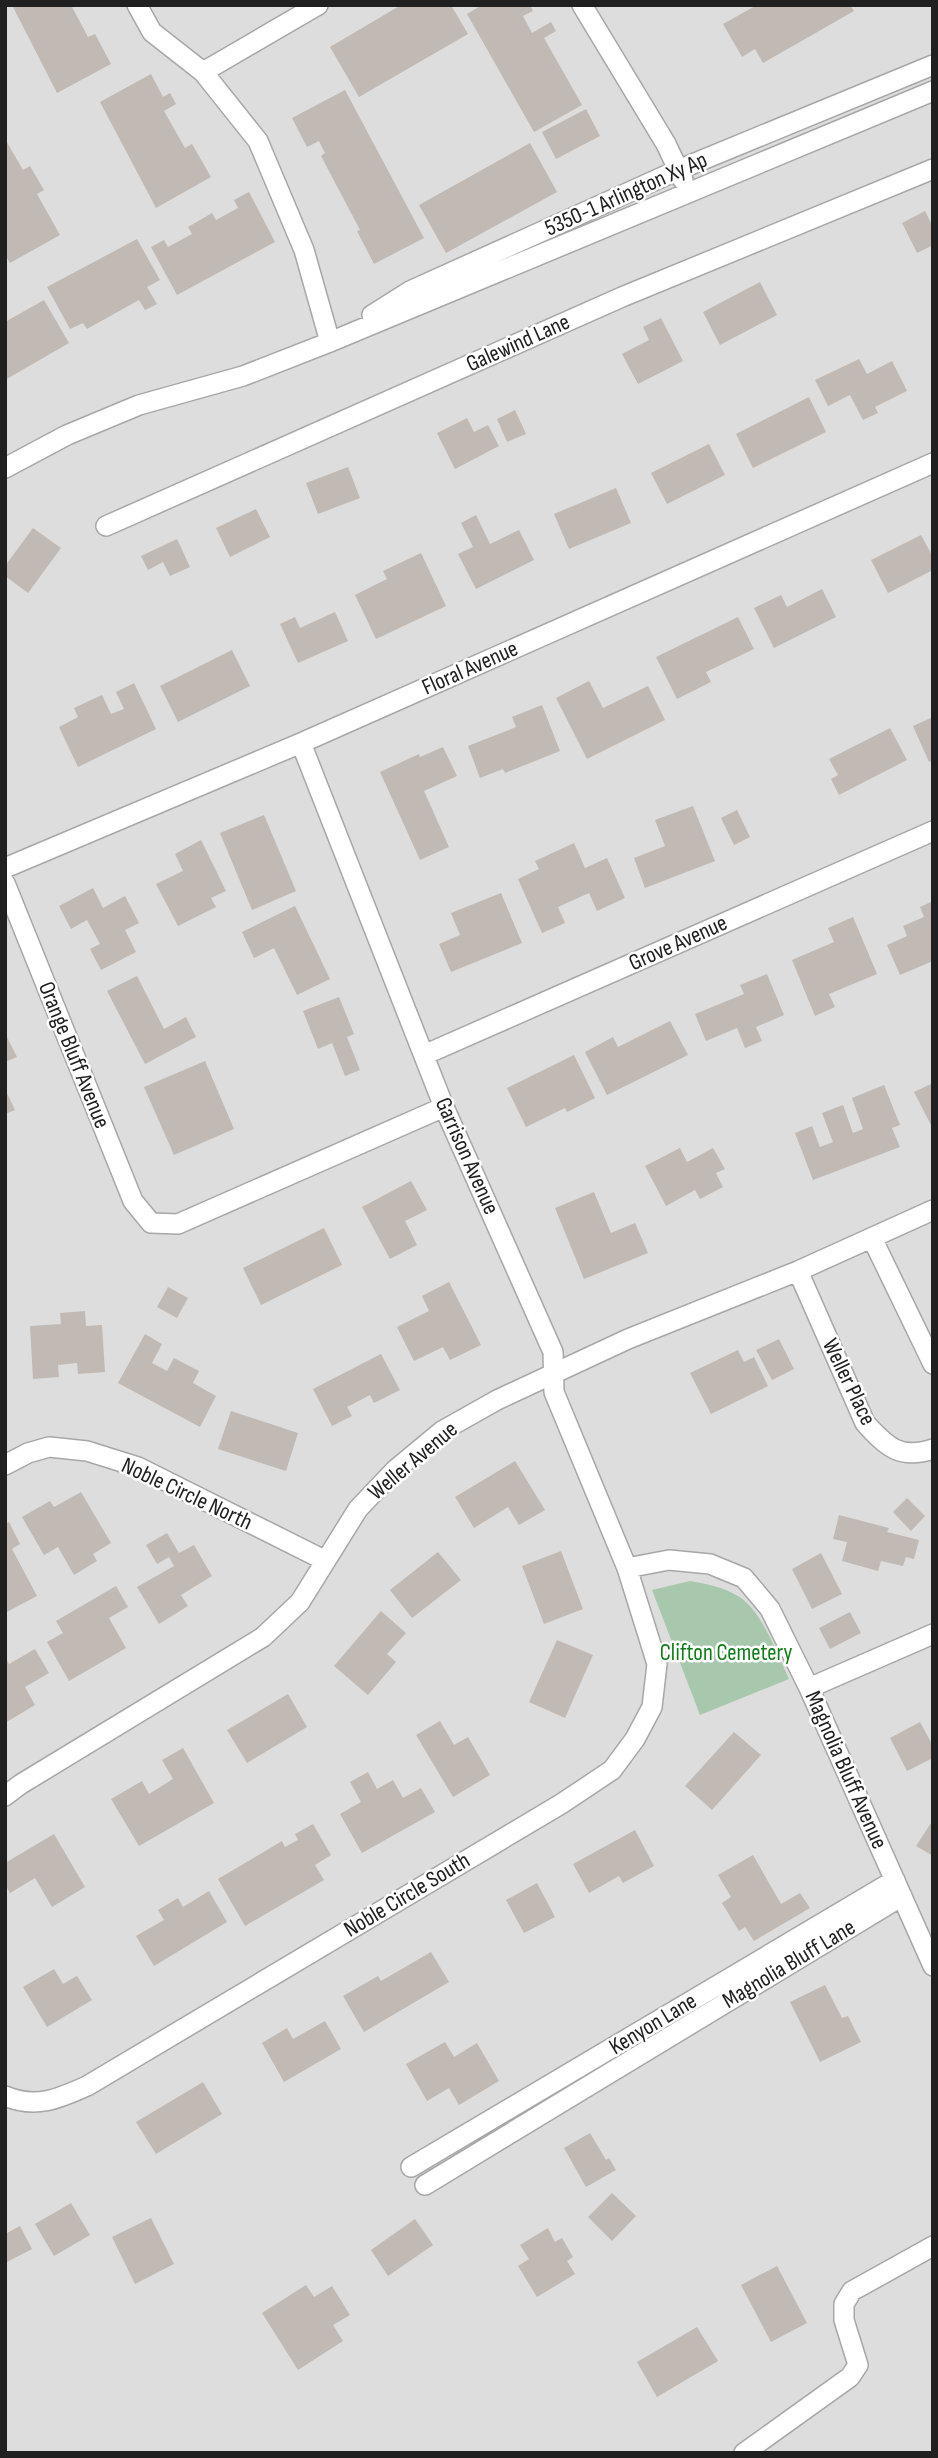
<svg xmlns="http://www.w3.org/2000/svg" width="938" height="2458" font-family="'Sofia Sans Condensed',sans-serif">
	<rect width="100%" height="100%" fill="#f0ede7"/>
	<path fill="#dedddd" d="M5,5H933V2453H5Z"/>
	<path fill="#a8c8ad" d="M690,1581C707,1584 723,1587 738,1596C761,1609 778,1655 789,1679L700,1715L652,1590Z"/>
	<path fill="#c1b9b3" d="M12,5H71L88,37L95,34L111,64L57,93Z
		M401,5H451L468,34L359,97L330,47Z
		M482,5H530L533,11L523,16L532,33L551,22L556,31L544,38L582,105L534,132L467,14Z
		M757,5H850L854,11L763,63L755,49L742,57L723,24Z
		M151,74L163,97L170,93L176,104L164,111L185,148L192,144L211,177L156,208L100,102Z
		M345,90L424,238L374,264L357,231L360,230L321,156L325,153L319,141L307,147L292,118Z
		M586,109L600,136L556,159L542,132Z
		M5,139L23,170L30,166L44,190L37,194L60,235L10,263L5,255Z
		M530,143L557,192L446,253L419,205Z
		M249,192L275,242L177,295L151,247L164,240L168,247L192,234L188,227L212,213L216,220L238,208L234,200Z
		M925,211L933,227V245L917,253L902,223Z
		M137,239L160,280L147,287L157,304L145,310L139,300L87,329L83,323L70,329L47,287Z
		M760,282L777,315L720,345L703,312Z
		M44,300L69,343L5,380V322Z
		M661,318L683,361L638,384L622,354L649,340L643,327Z
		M859,359L867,374L892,361L907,391L875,407L878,413L863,420L850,395L828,406L815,380Z
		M809,397L826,432L753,468L736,434Z
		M515,410L526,434L507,442L497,419Z
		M467,418L474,432L488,425L499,446L455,469L437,433Z
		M709,444L725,475L667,504L651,473Z
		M348,467L360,498L318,514L306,483Z
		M616,488L631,523L569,549L554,514Z
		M256,509L270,537L230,557L216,528Z
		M476,515L490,544L519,530L534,560L476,589L458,554L473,547L461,523Z
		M33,528L61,548L28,593L5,576V566Z
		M921,535L933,557V570L888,593L871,560Z
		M177,539L190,567L170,576L163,562L148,570L141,556Z
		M421,553L446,606L376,639L355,595L387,579L383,571Z
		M822,589L836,617L774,648L754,608L781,595L787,607Z
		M335,612L348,641L298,663L280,624L295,617L300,628Z
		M738,617L754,649L706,672L711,682L677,699L656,657Z
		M232,650L250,686L178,722L160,686Z
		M589,681L603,708L648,686L665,720L587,759L556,698Z
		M134,683L156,729L78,767L59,727L78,717L74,708L102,695L111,714L124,709L116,692Z
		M542,705L560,751L505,773L503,769L480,778L468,746L516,727L512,717Z
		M933,717V760L929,762L913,726Z
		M890,728L907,760L839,795L831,779L838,775L829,759Z
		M443,747L457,776L424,791L449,847L420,860L380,772L419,754L420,757Z
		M693,806L715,861L645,888L634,858L665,846L655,820Z
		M737,810L750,837L734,845L721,818Z
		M264,815L296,891L252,910L220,833Z
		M201,840L226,891L211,898L216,907L178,926L156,884L183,871L175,854Z
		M574,843L585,868L607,858L625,898L597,911L589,893L558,907L565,923L542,933L518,879L539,869L535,861Z
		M93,888L103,908L125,896L139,923L125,930L136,952L101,970L90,949L100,944L87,920L71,929L59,906Z
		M501,893L522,943L451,972L439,944L460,935L451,913Z
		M933,901V961L900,975L887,945L907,936L903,926L924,917L920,907Z
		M295,906L330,979L297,995L274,948L254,958L242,932Z
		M853,917L877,974L829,994L835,1007L815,1016L792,960L834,942L828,928Z
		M767,974L784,1015L756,1027L762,1041L745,1048L737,1028L706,1041L695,1014L744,994L740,985Z
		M137,976L164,1029L186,1017L196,1037L145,1064L107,991Z
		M339,997L354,1034L347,1037L360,1070L345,1076L332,1043L318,1049L303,1011Z
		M670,1021L688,1055L607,1095L585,1052L613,1037L618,1047Z
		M5,1033L17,1057L5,1062Z
		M574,1055L595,1098L567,1112L565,1108L526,1127L507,1088Z
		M205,1061L234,1129L174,1155L144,1087Z
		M933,1083V1129L914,1092Z
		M884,1085L900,1125L892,1128L900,1147L813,1180L795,1133L812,1126L820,1147L833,1142L822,1113L843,1105L853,1133L863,1129L852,1098Z
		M5,1089L15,1110L5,1114Z
		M680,1148L687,1162L713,1148L725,1169L716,1173L723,1187L700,1199L695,1190L666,1206L645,1166Z
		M411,1181L427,1210L405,1221L417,1245L390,1259L362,1207Z
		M594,1192L611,1233L635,1223L648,1253L584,1279L555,1208Z
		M324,1228L342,1265L261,1305L243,1268Z
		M449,1282L481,1345L450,1360L443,1347L414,1361L397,1327L429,1311L422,1296Z
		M168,1287L188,1298L177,1318L157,1307Z
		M85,1311L86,1326L102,1325L105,1372L78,1374L77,1363L58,1365L59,1377L33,1379L30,1326L61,1324L60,1313Z
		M145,1334L162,1344L152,1363L167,1371L174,1358L199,1371L193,1383L216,1396L200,1427L118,1383Z
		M779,1339L794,1369L772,1380L756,1350Z
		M738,1350L744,1362L754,1357L768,1386L711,1414L690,1373Z
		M381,1354L400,1390L374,1403L370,1395L347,1407L352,1416L332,1426L313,1389Z
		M231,1411L298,1433L286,1471L218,1449Z
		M515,1461L545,1510L519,1525L508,1507L474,1528L455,1497Z
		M81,1492L111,1543L93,1554L97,1561L74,1575L58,1547L44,1555L22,1517L50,1501L54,1507Z
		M907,1498L925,1516L911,1531L893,1512Z
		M839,1515L889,1528L887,1532L919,1540L914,1559L906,1557L903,1566L881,1561L878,1571L842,1561L847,1542L833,1539Z
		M9,1522L20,1544L12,1549L37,1596L5,1613V1524Z
		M167,1533L179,1553L194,1545L212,1576L181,1595L188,1606L159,1624L137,1587L174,1566L169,1557L157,1564L146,1545Z
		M561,1551L583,1609L544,1624L522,1566Z
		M438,1552L461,1580L412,1618L390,1590Z
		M821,1553L842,1594L812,1609L792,1569Z
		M116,1586L128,1607L109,1618L126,1648L69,1681L47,1642L63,1633L56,1621Z
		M381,1611L406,1633L387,1654L396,1662L368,1695L334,1666Z
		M850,1612L861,1633L830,1649L819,1628Z
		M557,1640L593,1655L565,1718L529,1702Z
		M35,1649L49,1673L25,1687L35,1705L5,1723V1657L9,1664Z
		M288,1694L307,1727L247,1763L227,1730Z
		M440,1721L454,1745L468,1737L490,1775L453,1797L416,1735Z
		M920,1722L933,1746V1758L907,1771L890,1738Z
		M734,1732L761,1755L712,1810L685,1786Z
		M183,1748L214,1803L139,1846L111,1799L142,1781L149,1794L173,1779L162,1760Z
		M368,1772L377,1789L393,1780L403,1798L421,1788L435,1812L362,1853L340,1814L361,1802L350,1782Z
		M933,1820V1856L916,1846Z
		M313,1824L331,1855L315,1865L324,1880L245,1926L218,1879L282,1841L285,1847L298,1840L295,1834Z
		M635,1830L654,1866L623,1883L619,1876L589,1893L573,1864Z
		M54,1834L85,1887L52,1907L35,1878L10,1893L5,1884V1863Z
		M753,1855L781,1904L800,1893L810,1908L754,1941L745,1927L739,1931L722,1903L731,1897L718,1875Z
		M537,1883L555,1917L524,1933L506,1900Z
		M209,1891L227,1922L154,1966L136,1936L164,1920L158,1910L178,1898L183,1907Z
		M431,1952L449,1982L364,2032L343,1996L378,1976L381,1981Z
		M54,1969L63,1984L77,1976L92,2000L47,2027L23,1987Z
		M825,1985L842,2018L848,2016L861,2042L820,2062L790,2002Z
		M325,2021L341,2049L284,2082L262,2043L287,2028L293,2039Z
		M445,2042L454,2057L477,2043L499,2081L459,2105L449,2088L427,2101L406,2064Z
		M203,2082L222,2114L156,2154L136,2122Z
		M590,2133L606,2160L609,2158L616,2170L586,2187L564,2148Z
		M612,2193L636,2216L612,2241L588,2217Z
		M71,2203L90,2235L54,2256L35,2224Z
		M151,2218L174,2264L135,2284L112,2237Z
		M415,2219L433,2245L388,2276L371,2250Z
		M20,2226L32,2249L5,2263V2234Z
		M548,2228L555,2242L562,2238L573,2257L567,2261L575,2274L537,2297L518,2266L529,2259L520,2245Z
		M777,2266L807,2323L771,2342L741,2285Z
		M306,2285L314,2297L332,2286L350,2315L333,2325L343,2341L298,2370L262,2313Z
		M697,2327L718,2361L657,2397L637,2362Z"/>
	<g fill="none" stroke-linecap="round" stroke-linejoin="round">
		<g stroke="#a7a7a7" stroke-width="22">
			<path id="minor" d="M137,5L152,32L203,72L258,141L304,250L330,342
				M582,5L666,144L683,180
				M203,72L318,5
				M372,315L410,291L678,170L933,65
				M5,468L67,435L139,405L243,376L330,342L933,91
				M106,526L622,297L933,169
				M5,868L301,743L933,463
				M5,883L133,1201L151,1223L178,1224L444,1107
				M424,1055L933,831
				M872,1238L933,1364
				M798,1271L865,1423C887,1447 900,1460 933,1449
				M5,1465L28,1453L49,1447L87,1451L138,1467L324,1560
				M627,1568L669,1560L710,1564L744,1578L770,1609L809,1688L933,1966
				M809,1688L933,1634
				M5,1796L21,1784L263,1637L300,1602L358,1509L395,1470L442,1431L497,1400L628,1339L798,1271L933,1210
				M5,2096C36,2109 58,2099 87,2086L561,1804L612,1770L635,1739L652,1707L657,1664L627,1568L554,1392L553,1352L444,1107L301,743
				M411,2167L895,1880
				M425,2185L902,1896
				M744,2453L850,2377L858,2365L844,2320V2304L852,2291L933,2246"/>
		</g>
		<use href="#minor" stroke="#fff" stroke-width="19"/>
	</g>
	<g text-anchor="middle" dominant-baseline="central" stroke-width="5" stroke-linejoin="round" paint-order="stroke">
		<g font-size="23" fill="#202020" stroke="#fff">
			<text transform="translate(626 194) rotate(-24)">5350-1 Arlington Xy Ap</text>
			<text transform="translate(518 343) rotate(-24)">Galewind Lane</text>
			<text transform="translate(470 668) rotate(-24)">Floral Avenue</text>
			<text transform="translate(678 943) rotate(-24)">Grove Avenue</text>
			<text transform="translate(74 1055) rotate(68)">Orange Bluff Avenue</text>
			<text transform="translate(467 1156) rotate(66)">Garrison Avenue</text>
			<text transform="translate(849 1382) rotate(64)">Weller Place</text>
			<text transform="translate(413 1461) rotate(-40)">Weller Avenue</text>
			<text transform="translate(187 1494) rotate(25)">Noble Circle North</text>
			<text transform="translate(846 1770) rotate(66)">Magnolia Bluff Avenue</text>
			<text transform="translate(407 1895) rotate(-31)">Noble Circle South</text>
			<text transform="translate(789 1964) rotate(-31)">Magnolia Bluff Lane</text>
			<text transform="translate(653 2024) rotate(-31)">Kenyon Lane</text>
		</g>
		<g font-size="23" fill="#0f7d17" stroke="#fff">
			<text x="726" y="1653">Clifton Cemetery</text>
		</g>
	</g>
	<rect width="938" height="2458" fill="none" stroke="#202020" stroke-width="14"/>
</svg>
